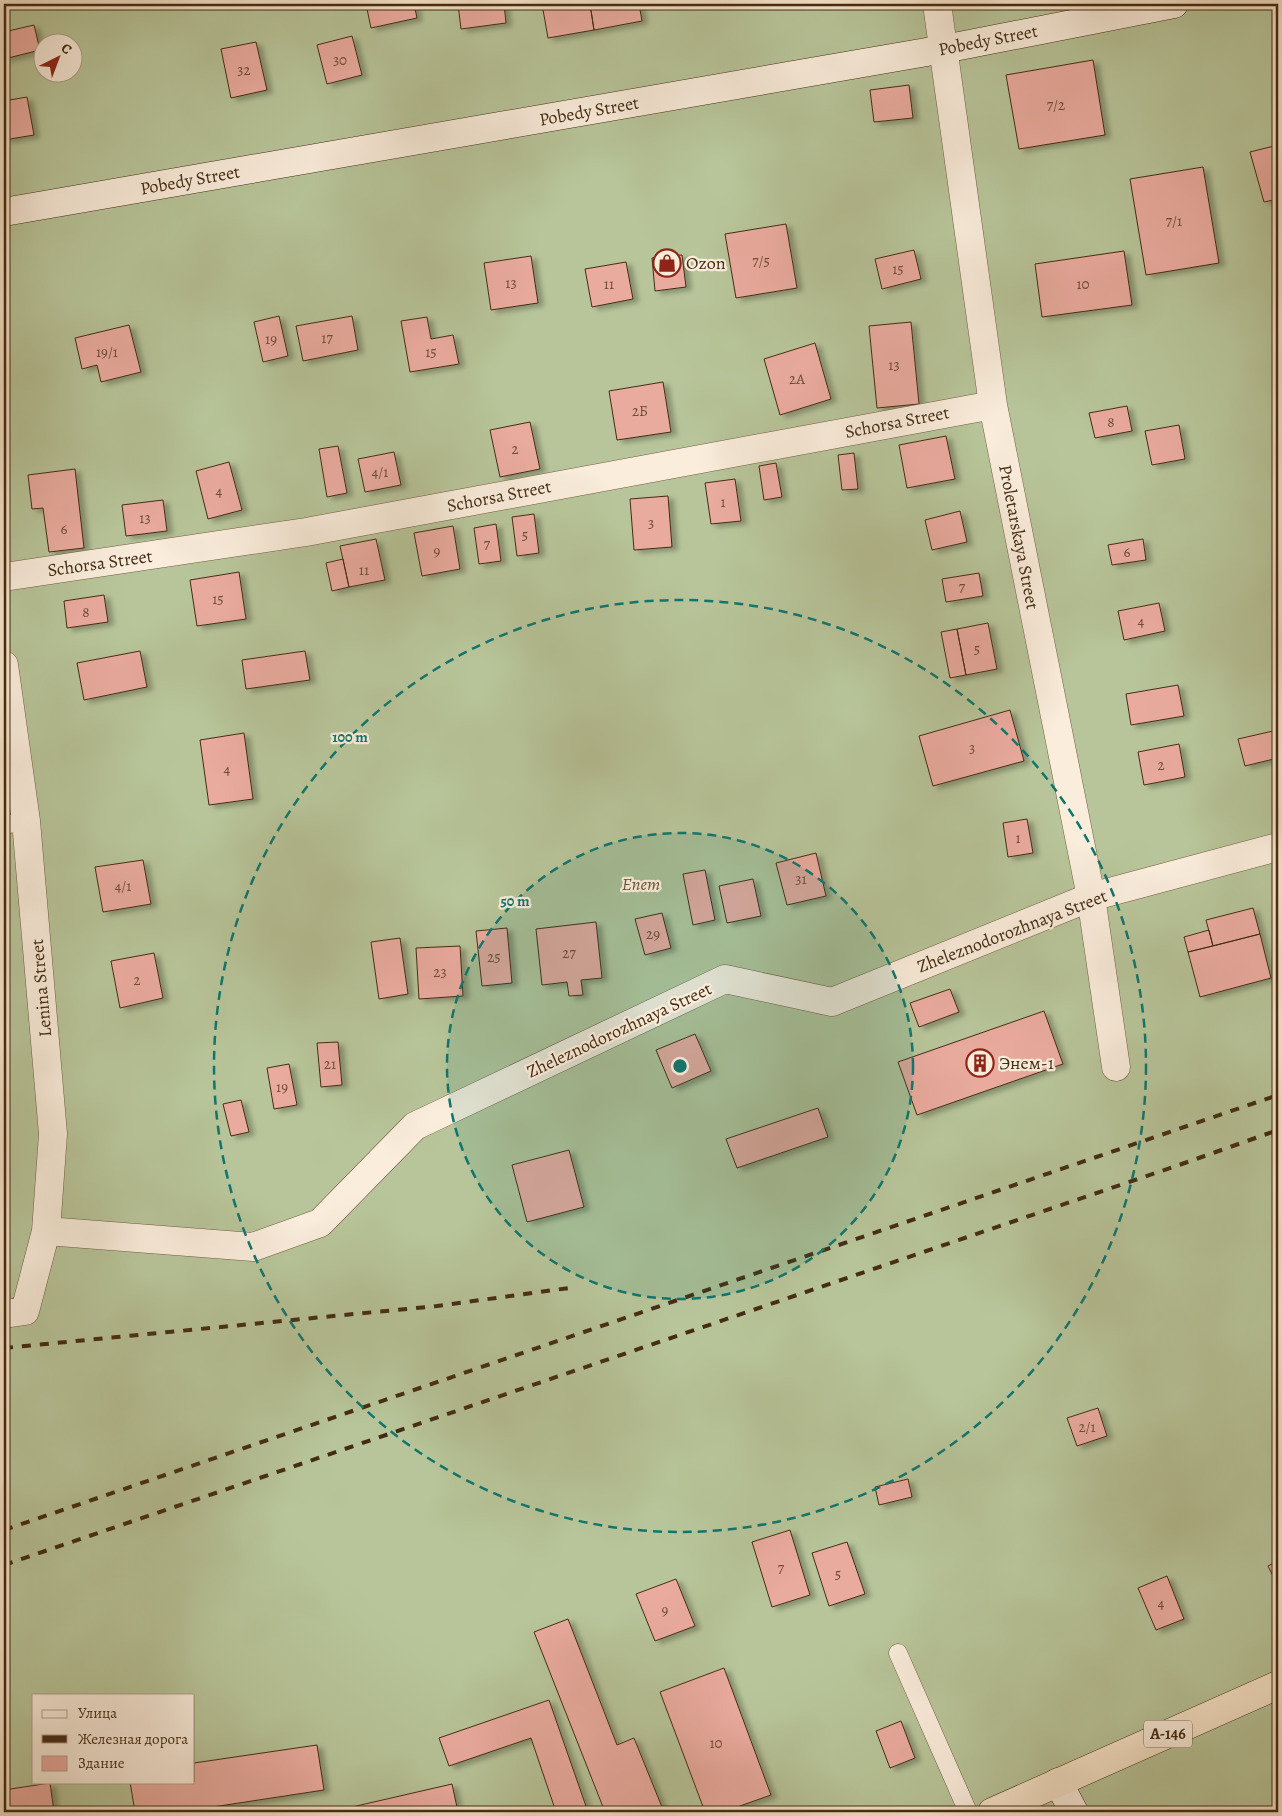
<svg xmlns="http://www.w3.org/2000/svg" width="1282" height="1816" font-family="Alegreya,serif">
	<defs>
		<filter id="shadow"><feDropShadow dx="5.5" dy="3" stdDeviation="2.5" flood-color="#0004"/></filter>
	</defs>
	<rect width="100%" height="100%" fill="#f7e4c9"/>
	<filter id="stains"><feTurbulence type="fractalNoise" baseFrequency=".004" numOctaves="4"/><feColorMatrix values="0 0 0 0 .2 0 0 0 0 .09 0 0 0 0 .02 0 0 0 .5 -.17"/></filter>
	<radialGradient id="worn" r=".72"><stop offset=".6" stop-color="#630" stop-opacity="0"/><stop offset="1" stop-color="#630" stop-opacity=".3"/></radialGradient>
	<path fill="#b8c59a" stroke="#7e7857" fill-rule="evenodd" d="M4,4H1278V1812H4ZM42,42H72V72H42ZM34,1695H194V1782H34Z"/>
	<path fill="#eaab9f" stroke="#442c14" filter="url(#shadow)" d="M366,4H414L417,18L371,28Z
		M458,4H504L506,23L461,29Z
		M542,4H590L594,30L548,38Z
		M590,4H639L642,21L594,30Z
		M34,25L40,50L4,59V32Z
		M352,36L362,75L327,84L317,45Z
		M256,42L267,90L231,98L221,49Z
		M1093,60L1105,135L1019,149L1006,75Z
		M909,85L913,118L874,122L870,90Z
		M27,97L34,135L4,140V101Z
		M1278,145V199L1264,202L1250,152Z
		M1203,167L1219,263L1146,275L1130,179Z
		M786,224L797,288L736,298L725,234Z
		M914,250L921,279L882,289L875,259Z
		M1124,251L1132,305L1042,317L1035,264Z
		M682,255L686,287L655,291L652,258Z
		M531,256L538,303L491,310L484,263Z
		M626,262L633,299L592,307L585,269Z
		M279,316L288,356L263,362L254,322Z
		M352,316L358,350L303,361L296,326Z
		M427,317L431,339L453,335L459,364L410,372L401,321Z
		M911,322L919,404L877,408L869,326Z
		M129,325L141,372L101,382L97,365L82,369L75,338Z
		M815,343L831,399L780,415L764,359Z
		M663,382L671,432L617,440L609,391Z
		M1127,406L1132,431L1095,438L1089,413Z
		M530,422L540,469L500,477L490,430Z
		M1179,425L1185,459L1152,465L1145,431Z
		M946,436L955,479L907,488L899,445Z
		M338,446L347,493L327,497L319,449Z
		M394,452L401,485L365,492L358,459Z
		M854,453L858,489L842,490L838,455Z
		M229,462L242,510L208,519L196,471Z
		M776,463L782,497L764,500L759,466Z
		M75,469L84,548L49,552L43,508L32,509L28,475Z
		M735,479L741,521L711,524L705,483Z
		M668,496L672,547L634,550L630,499Z
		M163,500L167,531L126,536L122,505Z
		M960,511L967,542L932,550L925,520Z
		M534,514L539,553L517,556L512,517Z
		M496,524L501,561L479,564L474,528Z
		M453,526L460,569L422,576L414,533Z
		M376,539L385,580L349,587L340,546Z
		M1143,539L1146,560L1112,565L1108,545Z
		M343,559L349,587L332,591L326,563Z
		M239,572L246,619L197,626L190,580Z
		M979,573L983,596L946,602L942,579Z
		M104,595L108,622L67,628L64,601Z
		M1159,603L1165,631L1124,640L1118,611Z
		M988,623L997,669L966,675L957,629Z
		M957,629L966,675L950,678L941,632Z
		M140,651L147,687L84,700L77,663Z
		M305,651L310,680L246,689L242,660Z
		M1178,685L1184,716L1131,725L1126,694Z
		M1010,710L1024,761L933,786L919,736Z
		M1273,731L1278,750V758L1245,766L1238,739Z
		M244,733L253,799L209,805L200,740Z
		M1179,744L1185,777L1144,785L1138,752Z
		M1027,819L1033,853L1008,857L1003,823Z
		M816,853L826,896L787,905L776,863Z
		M143,860L151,904L103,912L95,867Z
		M705,870L715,920L693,925L683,874Z
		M753,879L761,916L727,923L719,886Z
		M1253,908L1260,934L1213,946L1206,920Z
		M662,913L671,948L645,955L635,919Z
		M596,922L602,978L581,980L583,995L569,996L567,982L542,985L536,929Z
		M507,928L512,983L482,986L476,931Z
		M1209,930L1213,946L1188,952L1184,937Z
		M1260,934L1271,978L1200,997L1188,952Z
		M400,938L408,994L379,999L371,942Z
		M460,946L463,996L419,999L416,948Z
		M154,953L163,998L120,1008L111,961Z
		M950,989L959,1012L919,1027L910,1003Z
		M1044,1011L1063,1064L917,1115L898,1062Z
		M695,1034L711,1071L672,1088L656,1050Z
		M338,1042L342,1085L321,1087L317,1043Z
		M289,1064L297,1105L274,1109L267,1068Z
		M241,1100L249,1132L231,1136L223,1104Z
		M818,1108L828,1137L737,1168L726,1139Z
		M569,1150L584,1207L527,1222L512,1165Z
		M1098,1408L1107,1436L1077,1446L1067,1418Z
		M908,1479L912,1497L879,1505L875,1487Z
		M790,1530L810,1595L772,1607L752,1542Z
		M847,1542L865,1594L829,1606L812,1553Z
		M1278,1561V1586L1268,1566Z
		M1167,1576L1184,1619L1156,1630L1138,1588Z
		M676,1579L695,1626L655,1641L636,1594Z
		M568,1619L617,1745L634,1738L664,1812H605L534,1632Z
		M724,1668L771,1795L723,1812H705L660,1692Z
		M549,1700L588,1812H556L531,1738L449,1766L439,1738Z
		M901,1721L915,1758L890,1768L876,1731Z
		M317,1745L324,1790L193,1810L194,1812H135L130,1782H194V1763Z
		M50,1783L54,1812H4V1790Z
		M452,1784L458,1812H339V1810Z"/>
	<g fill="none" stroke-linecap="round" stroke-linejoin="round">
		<g stroke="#715a41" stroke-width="19">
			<path id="lane" d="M4,825L26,821
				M898,1653L968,1812"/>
		</g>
		<g stroke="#715a41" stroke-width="29">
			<path id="street" d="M937,4L993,405L1091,897L1116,1067
				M4,577L306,532L993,405
				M4,665L26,821L53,1134L46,1231L25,1311L4,1314
				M46,1231L253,1247L320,1223L415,1126L725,979L832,1002L1091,897L1278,847"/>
		</g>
		<g stroke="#442c14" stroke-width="29">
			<path id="secondary" d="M4,212L944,49L1174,4
				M1058,1782L1074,1812"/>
		</g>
		<g stroke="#442c14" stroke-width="29">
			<path id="highway" d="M992,1812L1278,1685"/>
		</g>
		<use href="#lane" stroke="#faeddc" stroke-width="18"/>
		<use href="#street" stroke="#faeddc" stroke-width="28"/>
		<use href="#secondary" stroke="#faeddc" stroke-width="28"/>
		<use href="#highway" stroke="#f7e4c9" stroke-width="28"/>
		<path stroke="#442c14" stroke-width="4" stroke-dasharray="9 9" stroke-linecap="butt" d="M4,1348L437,1306L569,1288
			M4,1530L1278,1095
			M4,1565L1179,1165L1278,1130"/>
	</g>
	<circle cx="680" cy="1066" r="233" fill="#0f766e" fill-opacity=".12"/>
	<g fill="none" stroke="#0f766e" stroke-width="2.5" stroke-dasharray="9 6">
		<circle cx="680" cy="1066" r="233"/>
		<circle cx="680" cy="1066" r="466"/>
	</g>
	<defs>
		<g id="shop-ring" transform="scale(1.4375)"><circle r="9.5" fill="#faeddc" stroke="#8f2418" stroke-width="1.5"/><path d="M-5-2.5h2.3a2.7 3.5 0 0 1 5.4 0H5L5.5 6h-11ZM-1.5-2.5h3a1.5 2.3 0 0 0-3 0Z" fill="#8f2418"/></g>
		<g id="building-ring" transform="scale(1.4375)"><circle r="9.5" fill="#faeddc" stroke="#8f2418" stroke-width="1.5"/><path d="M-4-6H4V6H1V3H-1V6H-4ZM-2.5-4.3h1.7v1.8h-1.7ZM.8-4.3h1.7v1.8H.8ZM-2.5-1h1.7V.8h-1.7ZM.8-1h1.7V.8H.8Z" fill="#8f2418"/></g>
	</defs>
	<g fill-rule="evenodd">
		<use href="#shop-ring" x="667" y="263"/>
		<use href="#building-ring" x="980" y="1063"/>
	</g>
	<g text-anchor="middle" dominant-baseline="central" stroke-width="4.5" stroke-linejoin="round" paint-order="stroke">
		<g font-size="15" fill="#6e4c37">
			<text x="340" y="60">30</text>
			<text x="244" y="70">32</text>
			<text x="1056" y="105">7/2</text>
			<text x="1174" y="221">7/1</text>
			<text x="761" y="261">7/5</text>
			<text x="898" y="269">15</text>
			<text x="511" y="283">13</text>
			<text x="609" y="284">11</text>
			<text x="1083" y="284">10</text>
			<text x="327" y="338">17</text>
			<text x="271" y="339">19</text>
			<text x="107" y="352">19/1</text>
			<text x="431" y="352">15</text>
			<text x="894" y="365">13</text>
			<text x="797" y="379">2А</text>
			<text x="640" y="411">2Б</text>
			<text x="1111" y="422">8</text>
			<text x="515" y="449">2</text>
			<text x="380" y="472">4/1</text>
			<text x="219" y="491">4</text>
			<text x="723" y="502">1</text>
			<text x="145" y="518">13</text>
			<text x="651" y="523">3</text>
			<text x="64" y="529">6</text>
			<text x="525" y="535">5</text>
			<text x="487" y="544">7</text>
			<text x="437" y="551">9</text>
			<text x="1127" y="552">6</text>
			<text x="364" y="570">11</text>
			<text x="962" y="587">7</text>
			<text x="218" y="599">15</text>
			<text x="86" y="612">8</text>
			<text x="1141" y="621">4</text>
			<text x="977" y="649">5</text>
			<text x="972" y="748">3</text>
			<text x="1161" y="765">2</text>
			<text x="227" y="769">4</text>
			<text x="1018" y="838">1</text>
			<text x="801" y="879">31</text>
			<text x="123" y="886">4/1</text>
			<text x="653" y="934">29</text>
			<text x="569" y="953">27</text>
			<text x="494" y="957">25</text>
			<text x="440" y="972">23</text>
			<text x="137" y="980">2</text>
			<text x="330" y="1064">21</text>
			<text x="282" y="1087">19</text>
			<text x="1087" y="1427">2/1</text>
			<text x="781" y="1568">7</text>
			<text x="838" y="1574">5</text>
			<text x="1161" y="1603">4</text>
			<text x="665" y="1610">9</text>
			<text x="716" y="1743">10</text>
		</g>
		<rect fill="#faeddc" stroke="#7b6650" stroke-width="1" x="1144" y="1720.5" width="48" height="27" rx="4"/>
		<g font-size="16" font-weight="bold" fill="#442c14">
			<text x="1168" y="1734">А-146</text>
		</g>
		<g font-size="18" fill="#442c14" stroke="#faeddc">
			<text transform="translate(988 40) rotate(-11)">Pobedy Street</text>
			<text transform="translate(589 111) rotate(-10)">Pobedy Street</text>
			<text transform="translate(190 180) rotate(-10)">Pobedy Street</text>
			<text transform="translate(897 422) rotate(-11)">Schorsa Street</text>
			<text transform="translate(499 496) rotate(-11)">Schorsa Street</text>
			<text transform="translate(1019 537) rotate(79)">Proletarskaya Street</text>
			<text transform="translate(100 563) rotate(-8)">Schorsa Street</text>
			<text transform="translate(1012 931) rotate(-21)">Zheleznodorozhnaya Street</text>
			<text transform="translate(41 988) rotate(-95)">Lenina Street</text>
			<text transform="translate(619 1030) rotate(-25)">Zheleznodorozhnaya Street</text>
		</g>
		<g font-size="18" fill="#442c14" stroke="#faeddc" text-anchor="start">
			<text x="686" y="263">Ozon</text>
			<text x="999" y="1063">Энем-1</text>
		</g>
		<g font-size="18" font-style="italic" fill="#615236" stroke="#faeddc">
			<text x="641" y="884">Enem</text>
		</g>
	</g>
	<circle cx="680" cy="1066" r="8" fill="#0f766e" stroke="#faeddc" stroke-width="2.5"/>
	<g font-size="15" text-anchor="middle" font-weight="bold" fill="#0f766e" stroke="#faeddc" stroke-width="4.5" stroke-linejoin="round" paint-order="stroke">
		<text x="350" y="742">100 m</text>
		<text x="515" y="906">50 m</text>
	</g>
	<rect width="1282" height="1816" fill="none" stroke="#f7e4c9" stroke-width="20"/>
	<rect x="5" y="5" width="1272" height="1806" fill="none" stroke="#442c14" stroke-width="2.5"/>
	<rect x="10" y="10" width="1262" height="1796" fill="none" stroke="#442c14"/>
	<rect x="32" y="1694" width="162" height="90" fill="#faeddc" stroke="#b1a08c"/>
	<rect x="42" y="1710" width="25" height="8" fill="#faeddc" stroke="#b1a08c"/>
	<text x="78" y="1718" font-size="15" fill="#442c14">Улица</text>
	<rect x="42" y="1735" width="25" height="8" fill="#442c14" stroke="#b1a08c"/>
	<text x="78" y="1744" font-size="15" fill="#442c14">Железная дорога</text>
	<rect x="42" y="1756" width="25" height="15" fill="#eaab9f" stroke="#b1a08c"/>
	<text x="78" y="1768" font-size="15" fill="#442c14">Здание</text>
	<g transform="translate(58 58) rotate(42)"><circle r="24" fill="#faeddc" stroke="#b1a08c"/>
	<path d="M0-4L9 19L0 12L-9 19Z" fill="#8f2418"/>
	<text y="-8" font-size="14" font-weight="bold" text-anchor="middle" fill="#442c14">С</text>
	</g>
	<rect width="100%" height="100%" filter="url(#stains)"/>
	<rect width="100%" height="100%" fill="url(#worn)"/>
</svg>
